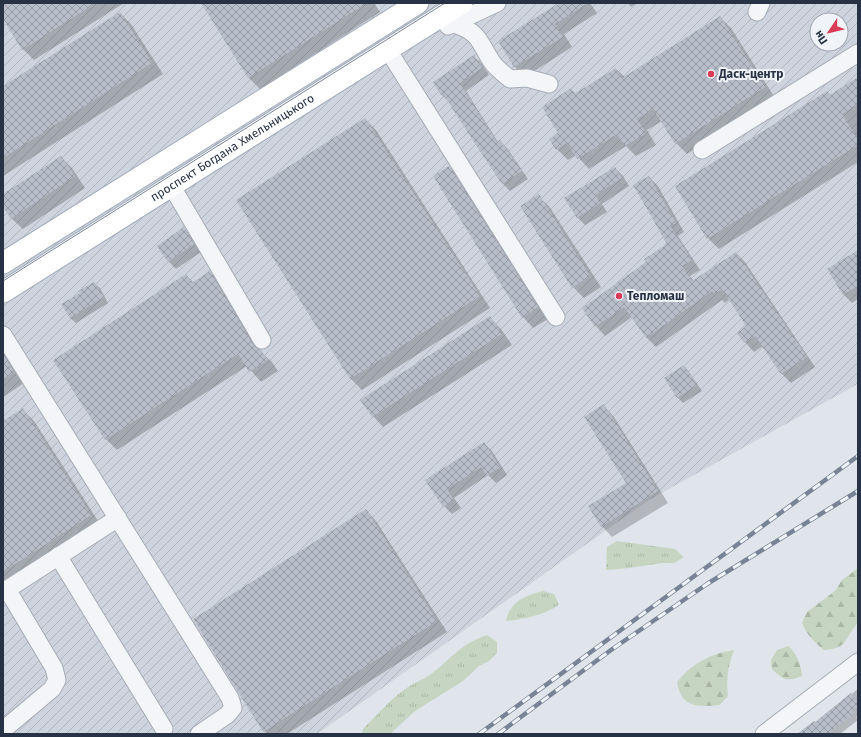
<svg xmlns="http://www.w3.org/2000/svg" width="861" height="737" font-family="'Fira Sans',sans-serif">
	<defs>
		<pattern id="industrial-furrows" width="10" height="10" patternUnits="userSpaceOnUse"><rect width="10" height="10" fill="#ced4dd"/><path d="M-1 1l2-2M0 10L10 0M9 11l2-2" fill="none" stroke="#b1b6bf"/></pattern>
		<pattern id="grass-tufts" width="24" height="20" patternUnits="userSpaceOnUse"><rect width="24" height="20" fill="#c6d5c1"/><path d="M3 7l-1-3M5 7V3M7 7l1-3M15 17l-1-3M17 17v-4M19 17l1-3" fill="none" stroke="#aab7a7"/></pattern>
		<pattern id="forest-firs" width="22" height="20" patternUnits="userSpaceOnUse"><rect width="22" height="20" fill="#c6d5c1"/><path d="M5 1l3.5 6h-7zM16 11l3.5 6h-7z" fill="#aab7a7"/></pattern>
		<pattern id="building-cross-hatch" width="8" height="8" patternUnits="userSpaceOnUse"><rect width="8" height="8" fill="#b7bec9"/><path d="M0 0l8 8M0 8l8-8" fill="none" stroke="#959ba5"/></pattern>
	</defs>
	<rect width="100%" height="100%" fill="#e0e5eb"/>
	<path fill="url(#industrial-furrows)" fill-rule="evenodd" d="M3,3H858V384L649,500L317,734H3ZM817,20H841V44H817Z"/>
	<path fill="url(#grass-tufts)" d="M617,541L675,549L684,557L674,563H663L629,568L606,570L607,547Z
		M543,591L554,594L559,605C544,615 524,619 506,621C507,617 508,612 511,609C517,598 532,594 543,591Z
		M487,635L497,642V653L489,661L479,666L463,681L415,711L390,734H362L363,729C377,715 391,698 408,687C415,682 423,680 430,675C451,659 460,644 487,635Z"/>
	<path fill="url(#forest-firs)" d="M858,568V624H857C843,640 849,648 824,650C814,642 807,635 802,623L807,612L835,591L842,580Z
		M789,646C797,656 801,663 802,676C787,682 783,680 772,669L771,660L777,650Z
		M734,650C728,666 726,679 728,696L720,705C698,707 681,708 677,682C691,664 711,653 734,650Z"/>
	<path fill="#0003" d="M3,3H124L34,60L23,49L3,17Z
		M202,3H374L380,12L260,89L249,78Z
		M560,3H590L597,13L564,34L572,47L525,77L515,67L499,41Z
		M628,3H637L631,7Z
		M120,13L131,24L163,74L3,176V87Z
		M720,17L731,28L775,98L687,154L676,143L662,121L647,130L656,145L636,156L626,146L589,169L576,155L568,160L557,149L571,89L576,94L616,69L625,77Z
		M473,56L481,63L489,75L466,91L498,142L500,141L507,148L528,179L510,191L503,184L449,102L442,95L434,83Z
		M858,78V162L719,249L708,238L827,92L831,95Z
		M365,119L376,130L490,308L362,390L351,379L237,201Z
		M61,157L72,168L85,188L23,229L12,219L3,205V196Z
		M449,167L460,178L548,319L533,328L523,317Z
		M615,168L623,176L629,186L602,204L607,212L585,225L577,217Z
		M649,177L658,186L684,232L678,236L700,270L690,276L694,281L736,253L745,262L815,367L791,383L782,374L763,346L754,352L745,342L748,327L730,299L725,303L722,300L656,347L646,337L632,317L605,336L596,326L648,263L668,244Z
		M538,196L549,206L601,287L584,298L573,287Z
		M184,229L192,237L201,252L176,269L168,261Z
		M858,251V299L852,303L844,295L828,269Z
		M210,273L221,283L260,351L272,362L278,371L261,382L247,366L117,450L106,439L186,275L194,283Z
		M94,283L100,288L108,303L76,323L70,318L63,304L81,294Z
		M490,318L501,329L512,345L383,427L373,416Z
		M3,349L24,383L3,397Z
		M684,366L689,372L702,391L683,403L678,398L665,378Z
		M604,406L614,417L668,503L612,537L602,526L627,483Z
		M23,410L34,421L102,527L3,589V423Z
		M484,443L492,451L507,475L496,483L488,475L454,498L461,508L452,514L444,506L427,481Z
		M366,510L376,521L447,632L287,734H267L264,731Z
		M858,689V716L856,717L858,720L840,734H798L815,723Z"/>
	<path fill="url(#building-cross-hatch)" d="M3,3H96L22,50L3,19Z
		M201,3H367L248,78Z
		M559,3H588L555,24L563,37L514,67L498,41Z
		M120,12L152,63L3,158V86Z
		M720,16L765,87L675,144L653,109L637,119L646,133L625,146L617,134L577,159L567,143L556,150L549,139L558,133L542,107L571,88L574,94L616,68L622,78Z
		M474,55L482,68L460,83L497,142L500,140L522,171L502,184L478,148L443,94L441,95L433,82Z
		M858,77V104L842,114L858,140V145L707,239L675,186L827,91L830,95Z
		M365,118L480,296L350,379L236,200Z
		M61,156L75,176L11,219L3,207V194Z
		M449,166L538,307L522,318L433,176Z
		M615,167L622,178L595,195L600,203L577,218L564,198Z
		M649,176L676,223L670,226L692,260L682,266L692,281L736,252L807,357L781,374L755,336L744,343L737,333L746,326L722,289L715,294L712,291L646,338L624,307L595,327L582,308L646,262L644,259L667,244L633,185Z
		M539,194L590,276L572,288L520,206Z
		M184,227L194,244L168,262L157,246Z
		M858,250V286L843,295L827,269Z
		M210,271L253,345L257,348L261,350L268,360L249,372L238,354L105,440L53,360L186,274L192,283Z
		M94,282L104,297L70,318L61,304L80,293L78,291Z
		M490,316L502,334L372,417L360,400Z
		M3,354L14,372L3,379Z
		M684,365L697,385L677,398L664,378Z
		M604,404L658,491L601,527L588,506L626,483L584,417Z
		M23,408L91,515L3,572V421Z
		M484,442L500,467L487,476L481,467L447,489L454,500L443,507L425,480Z
		M366,509L437,621L263,732L193,619Z
		M851,693L858,702V706L852,711L854,714L827,734H797L814,721L815,722Z"/>
	<g fill="none" stroke-linecap="round" stroke-linejoin="round">
		<g stroke="#a5acb6" stroke-width="19">
			<path id="minor" d="M757,12L761,3
				M454,24C481,33 478,41 492,62C496,68 504,74 510,79L527,78L549,84
				M448,26L497,3
				M388,50L556,317
				M702,150L858,53
				M171,185L262,340
				M3,335L230,698L233,708L227,715L199,734
				M58,556L164,729
				M3,592L118,518
				M3,730L52,689L57,680L54,668L7,589
				M764,734L858,662"/>
		</g>
		<g stroke="#9ea9b8" stroke-width="23">
			<g id="major">
				<path d="M3,263L418,3"/>
				<path id="s1" d="M3,292L462,3"/>
			</g>
		</g>
		<use href="#minor" stroke="#f4f5f8" stroke-width="17"/>
		<use href="#major" stroke="#fff" stroke-width="21"/>
		<path stroke="#788496" stroke-width="1" d="M3,281L445,3"/>
		<g stroke="#788496" stroke-width="4.5">
			<path id="rail" d="M479,734L858,456
				M498,734L611,650L707,584L858,491"/>
		</g>
		<use href="#rail" stroke="#f0f4f8" stroke-width="3" stroke-dasharray="9" stroke-linecap="butt"/>
	</g>
	<g fill="#db3a56" stroke="#f0f4f8" stroke-width="1.5">
		<circle cx="711" cy="74" r="4"/>
		<circle cx="619" cy="296" r="4"/>
	</g>
	<g text-anchor="middle" dominant-baseline="central" stroke-width="4" stroke-linejoin="round" paint-order="stroke">
		<g font-size="12" font-weight="bold" fill="#273244" stroke="#f0f4f8" text-anchor="start">
			<text x="719" y="74">Даск-центр</text>
			<text x="627" y="296">Тепломаш</text>
		</g>
		<g font-size="12" fill="#273244" stroke="#f0f4f8">
			<text stroke="none"><textPath href="#s1" startOffset="271">проспект Богдана Хмельницького</textPath></text>
		</g>
	</g>
	<rect width="861" height="737" fill="none" stroke="#273244" stroke-width="8"/>
	<g transform="translate(829 32) rotate(235)"><circle r="19" fill="#f0f4f8" stroke="#a0a6b0"/>
	<path d="M0-3L7 15L0 10L-7 15Z" fill="#db3a56"/>
	<text y="-6" font-size="11" font-weight="bold" text-anchor="middle" fill="#273244">Пн</text>
	</g>
</svg>
